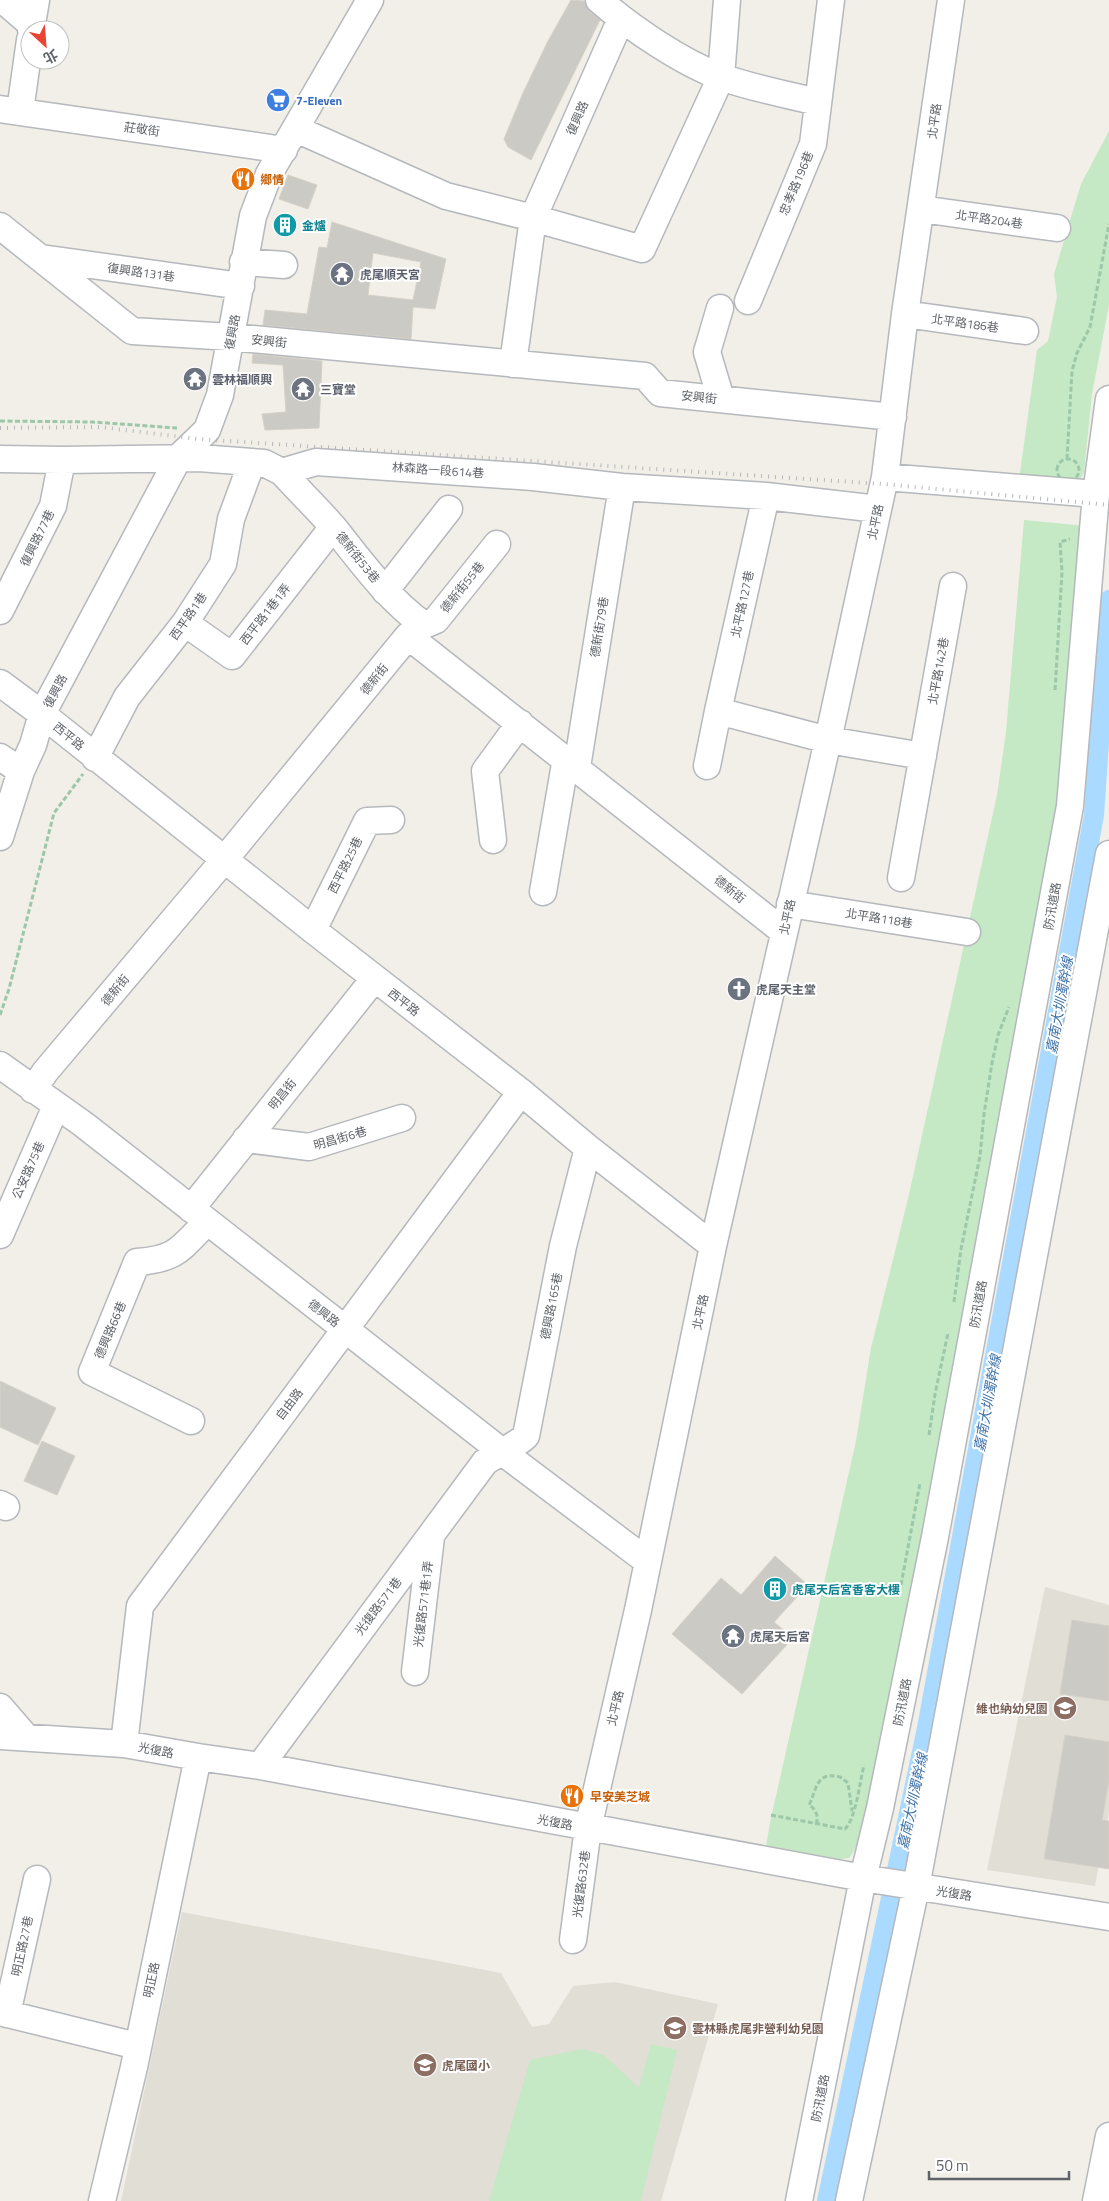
<svg xmlns="http://www.w3.org/2000/svg" width="1109" height="2201" font-family="'Titillium Web','Noto Sans TC',sans-serif">
	<rect width="100%" height="100%" fill="#f1efe8"/>
	<path fill="#e1ded6" d="M1045,1587L1109,1605V1812L1095,1886L987,1870Z
		M182,1912L501,1973L532,2027L549,2024L573,1986L615,1982L718,2004L661,2201H121Z"/>
	<path fill="#c5e8c5" d="M1109,131V305L1092,394L1084,472L1079,481L1019,480L1037,350L1048,341L1057,297L1054,274L1081,184Z
		M1024,520L1086,526L1059,808L947,1417L865,1827L852,1854L849,1858L840,1859L766,1846L771,1818L856,1441L871,1348L908,1199L997,795L1006,732Z
		M651,2044L677,2050L641,2201H489L530,2060L582,2049L604,2055L639,2088Z"/>
	<g fill="none" stroke-linecap="round" stroke-linejoin="round">
		<path stroke="#aadaff" stroke-width="20" d="M827,2201L927,1728L1094,815L1109,600"/>
	</g>
	<path fill="#cccac5" stroke="#d6d1c6" fill-rule="evenodd" d="M571,0L584,1L589,11L600,20L531,160L508,147L504,139L523,93L548,41Z
		M288,175L317,185L308,209L279,199Z
		M332,222L446,259L435,309L413,307L411,339L263,325L265,310L307,314L319,247L327,248ZM373,253L421,262L413,300L368,295Z
		M253,354L322,361L319,428L265,430L262,414L286,412L283,365L252,363Z
		M0,1381L56,1408L38,1445L0,1427Z
		M42,1441L75,1456L57,1495L24,1481Z
		M775,1556L808,1585L774,1622L793,1638L742,1694L672,1634L721,1578L741,1595Z
		M1072,1620L1109,1626V1701L1060,1694Z
		M1065,1735L1109,1742V1781L1102,1820L1109,1821V1869L1044,1859Z"/>
	<g fill="none" stroke-linecap="round" stroke-linejoin="round">
		<g stroke="#b5b8bc" stroke-width="29">
			<path id="minor" d="M3,0L32,25
				M599,0C631,28 681,62 721,77C752,88 785,94 817,102
				M31,30L36,0
				M0,109L284,150
				M20,111L30,40
				M296,129L446,196L533,218L642,249L721,77L727,0
				M921,209L1057,228
				M0,226L132,331L231,337L645,376L660,393L893,417
				M41,258L241,286
				M243,262L284,265
				M748,301L813,144L831,0
				M720,308L707,352L721,399
				M905,314L1025,331
				M513,364L533,218L621,19
				M0,459L62,460L199,458L264,463L282,472L316,462L533,477L622,487L766,496L878,509
				M885,477L1096,494
				M766,496L718,711L828,740L923,756
				M385,591L449,509
				M0,611L53,506L62,460
				M185,623L232,656L333,527
				M424,625L436,620L497,544
				M408,636L784,932
				M0,683L42,714L313,930L521,1092L588,1148L713,1246
				M0,757L21,771
				M95,758L127,697L185,623L223,564L231,519L252,462
				M707,766L718,711
				M577,767L622,487
				M0,837L21,771L33,745L42,714L179,457L207,430L220,395L253,216L269,174L370,0
				M493,840L485,771L520,723
				M901,878L953,586
				M543,892L566,758
				M790,904L967,932
				M313,930L367,821L391,820
				M0,1065L83,1124L501,1451L647,1561
				M33,1090L45,1072L224,860L408,636L424,625C388,599 362,563 335,529C318,509 299,491 282,472
				M246,1139L309,1147L402,1118
				M191,1209L374,979
				M0,1235L56,1106
				M191,1421L92,1372L137,1262C177,1259 180,1249 207,1222
				M0,1504L6,1507
				M415,1672L431,1537
				M0,1707L26,1737
				M0,1736L124,1744L198,1757L260,1766L863,1878L1109,1917
				M124,1744L140,1606L521,1092
				M260,1766L485,1462C498,1453 514,1447 526,1436L563,1246L588,1148
				M573,1940L588,1828L638,1610L713,1246L828,740L885,477L905,314L951,0
				M0,2012L137,2046
				M7,2014L37,1879
				M102,2201L134,2067L198,1757
				M799,2201L863,1878L880,1808L935,1537L1070,806L1096,494L1109,399
				M849,2201L916,1887L1109,854
				M1096,2201L1109,2136"/>
		</g>
		<path stroke="#9cc7a9" stroke-width="3" stroke-dasharray="5 2.5" stroke-linecap="butt" d="M0,421L93,422L177,428
			M1057 470a11 11 0 1 1 22 0a11 11 0 1 1-22 0Z
			M1067,459L1072,371L1077,353L1090,327L1109,224
			M1055,690L1062,572L1060,542L1070,539
			M0,1015L9,989L54,813L83,774
			M954,1302L961,1249L980,1156L984,1114L992,1063L998,1035L1009,1007
			M929,1435L935,1394L948,1333
			M901,1585L920,1483
			M771,1815L845,1829C856,1818 860,1781 864,1765
			M816,1824C819,1817 816,1809 809,1805C817,1790 815,1771 840,1777L848,1783L852,1811"/>
		<use href="#minor" stroke="#fff" stroke-width="26"/>
		<path stroke="#b6b7b8" stroke-width="4" stroke-dasharray="1 6" stroke-linecap="butt" d="M0,428L100,427L198,439L883,484L1109,505"/>
	</g>
	<defs>
		<g id="supermarket-disc" transform="scale(1.25)"><circle r="9.5" fill="#3f7fe0" stroke="#fff"/><path d="M-6-5.5h2.5l.6 2H6L4.5 2H-2.5L-4.4-4H-6ZM-1.5 3.2a1.3 1.3 0 1 0 .1 0ZM3 3.2a1.3 1.3 0 1 0 .1 0Z" fill="#fff"/></g>
		<g id="restaurant-disc" transform="scale(1.25)"><circle r="9.5" fill="#e8710a" stroke="#fff"/><path d="M-5-6h1v4h1v-4h1v4h1v-4h1v5L-1.5 .5V6h-2V.5L-5-1ZM5-6V6H3V1.5H1.5Q1.5-4 5-6Z" fill="#fff"/></g>
		<g id="building-disc" transform="scale(1.25)"><circle r="9.5" fill="#0f9aa8" stroke="#fff"/><path d="M-4-6H4V6H1V3H-1V6H-4ZM-2.5-4.3h1.7v1.8h-1.7ZM.8-4.3h1.7v1.8H.8ZM-2.5-1h1.7V.8h-1.7ZM.8-1h1.7V.8H.8Z" fill="#fff"/></g>
		<g id="temple-disc" transform="scale(1.25)"><circle r="9.5" fill="#6b7280" stroke="#fff"/><path d="M0-6L5-2H3V0L6.5 2.5H4V6H1.5V3h-3V6H-4V2.5H-6.5L-3 0V-2H-5Z" fill="#fff"/></g>
		<g id="church-disc" transform="scale(1.25)"><circle r="9.5" fill="#6b7280" stroke="#fff"/><path d="M-1.2-6h2.4v3.5h3.3v2.4h-3.3V6h-2.4V-.1h-3.3v-2.4h3.3Z" fill="#fff"/></g>
		<g id="school-disc" transform="scale(1.25)"><circle r="9.5" fill="#8d6e63" stroke="#fff"/><path d="M0-5L7-2L0 1L-7-2ZM-4 1L0 2.5L4 1V4Q0 6-4 4Z" fill="#fff"/></g>
	</defs>
	<g fill-rule="evenodd">
		<use href="#supermarket-disc" x="278" y="100"/>
		<use href="#restaurant-disc" x="243" y="179"/>
		<use href="#building-disc" x="285" y="225"/>
		<use href="#temple-disc" x="342" y="274"/>
		<use href="#temple-disc" x="195" y="379"/>
		<use href="#temple-disc" x="303" y="389"/>
		<use href="#church-disc" x="739" y="989"/>
		<use href="#building-disc" x="775" y="1589"/>
		<use href="#temple-disc" x="733" y="1636"/>
		<use href="#school-disc" x="1065" y="1708"/>
		<use href="#restaurant-disc" x="572" y="1796"/>
		<use href="#school-disc" x="675" y="2028"/>
		<use href="#school-disc" x="425" y="2065"/>
	</g>
	<g text-anchor="middle" dominant-baseline="central" stroke-width="4" stroke-linejoin="round" paint-order="stroke">
		<g font-size="12" font-weight="bold" fill="#366cbe" stroke="#fff" text-anchor="start">
			<text x="296" y="100">7-Eleven</text>
		</g>
		<g font-size="12" fill="#5f6368" stroke="#fff">
			<text transform="translate(577 118) rotate(-66)">復興路</text>
			<text transform="translate(934 121) rotate(-82)">北平路</text>
			<text transform="translate(142 129) rotate(8)">莊敬街</text>
			<text transform="translate(796 183) rotate(-67)">忠孝路196巷</text>
			<text transform="translate(989 219) rotate(8)">北平路204巷</text>
			<text transform="translate(141 272) rotate(8)">復興路131巷</text>
			<text transform="translate(965 323) rotate(8)">北平路186巷</text>
			<text transform="translate(232 332) rotate(-79)">復興路</text>
			<text transform="translate(269 341) rotate(6)">安興街</text>
			<text transform="translate(699 397) rotate(6)">安興街</text>
			<text transform="translate(438 470) rotate(4)">林森路一段614巷</text>
			<text transform="translate(875 522) rotate(-78)">北平路</text>
			<text transform="translate(37 538) rotate(-64)">復興路77巷</text>
			<text transform="translate(358 557) rotate(51)">德新街53巷</text>
			<text transform="translate(462 587) rotate(-51)">德新街55巷</text>
			<text transform="translate(742 604) rotate(-78)">北平路127巷</text>
			<text transform="translate(265 614) rotate(-52)">西平路1巷1弄</text>
			<text transform="translate(188 616) rotate(-55)">西平路1巷</text>
			<text transform="translate(599 627) rotate(-81)">德新街79巷</text>
			<text transform="translate(938 671) rotate(-80)">北平路142巷</text>
			<text transform="translate(374 679) rotate(-51)">德新街</text>
			<text transform="translate(55 691) rotate(-62)">復興路</text>
			<text transform="translate(69 736) rotate(39)">西平路</text>
			<text transform="translate(345 865) rotate(-64)">西平路25巷</text>
			<text transform="translate(730 889) rotate(39)">德新街</text>
			<text transform="translate(1052 906) rotate(-80)">防汛道路</text>
			<text transform="translate(787 917) rotate(-78)">北平路</text>
			<text transform="translate(879 918) rotate(9)">北平路118巷</text>
			<text transform="translate(115 990) rotate(-50)">德新街</text>
			<text transform="translate(404 1002) rotate(38)">西平路</text>
			<text transform="translate(282 1094) rotate(-51)">明昌街</text>
			<text transform="translate(340 1138) rotate(-16)">明昌街6巷</text>
			<text transform="translate(28 1170) rotate(-66)">公安路75巷</text>
			<text transform="translate(978 1304) rotate(-80)">防汛道路</text>
			<text transform="translate(551 1306) rotate(-79)">德興路165巷</text>
			<text transform="translate(700 1312) rotate(-78)">北平路</text>
			<text transform="translate(324 1313) rotate(38)">德興路</text>
			<text transform="translate(110 1330) rotate(-67)">德興路66巷</text>
			<text transform="translate(289 1404) rotate(-53)">自由路</text>
			<text transform="translate(423 1604) rotate(-83)">光復路571巷1弄</text>
			<text transform="translate(378 1606) rotate(-53)">光復路571巷</text>
			<text transform="translate(902 1702) rotate(-79)">防汛道路</text>
			<text transform="translate(615 1708) rotate(-77)">北平路</text>
			<text transform="translate(156 1750) rotate(11)">光復路</text>
			<text transform="translate(555 1822) rotate(11)">光復路</text>
			<text transform="translate(581 1884) rotate(-83)">光復路632巷</text>
			<text transform="translate(954 1893) rotate(9)">光復路</text>
			<text transform="translate(22 1946) rotate(-78)">明正路27巷</text>
			<text transform="translate(151 1980) rotate(-78)">明正路</text>
			<text transform="translate(820 2098) rotate(-79)">防汛道路</text>
		</g>
		<g font-size="12" font-weight="bold" fill="#c56008" stroke="#fff" text-anchor="start">
			<text x="260" y="179">鄉情</text>
			<text x="590" y="1796">早安美芝城</text>
		</g>
		<g font-size="12" font-weight="bold" fill="#0d838f" stroke="#fff" text-anchor="start">
			<text x="302" y="225">金爐</text>
			<text x="792" y="1589">虎尾天后宮香客大樓</text>
		</g>
		<g font-size="12" font-weight="bold" fill="#5b616d" stroke="#fff" text-anchor="start">
			<text x="360" y="274">虎尾順天宮</text>
			<text x="212" y="379">雲林福順興</text>
			<text x="320" y="389">三寶堂</text>
			<text x="756" y="989">虎尾天主堂</text>
			<text x="750" y="1636">虎尾天后宮</text>
		</g>
		<g font-size="12" font-weight="bold" fill="#785e54" stroke="#fff" text-anchor="start">
			<text x="1048" y="1708" text-anchor="end">維也納幼兒園</text>
			<text x="692" y="2028">雲林縣虎尾非營利幼兒園</text>
			<text x="442" y="2065">虎尾國小</text>
		</g>
		<g font-size="14" font-style="italic" fill="#4174aa" stroke="#fff">
			<text transform="translate(1059 1005) rotate(-80)">嘉南大圳濁幹線</text>
			<text transform="translate(987 1403) rotate(-80)">嘉南大圳濁幹線</text>
			<text transform="translate(912 1801) rotate(-78)">嘉南大圳濁幹線</text>
		</g>
	</g>
	<g transform="translate(45 45) rotate(154)"><circle r="24" fill="#ffffff" stroke="#bfc1c3"/>
	<path d="M0-4L9 19L0 12L-9 19Z" fill="#ea4335"/>
	<text y="-8" font-size="14" font-weight="bold" text-anchor="middle" fill="#5f6368">北</text>
	</g>
	<path d="M929 2171v8h140v-8" fill="none" stroke="#5f6368" stroke-width="2.5"/>
	<text x="936" y="2171" font-size="15" fill="#5f6368" stroke="#ffffff" stroke-width="4" paint-order="stroke">50 m</text>
</svg>
